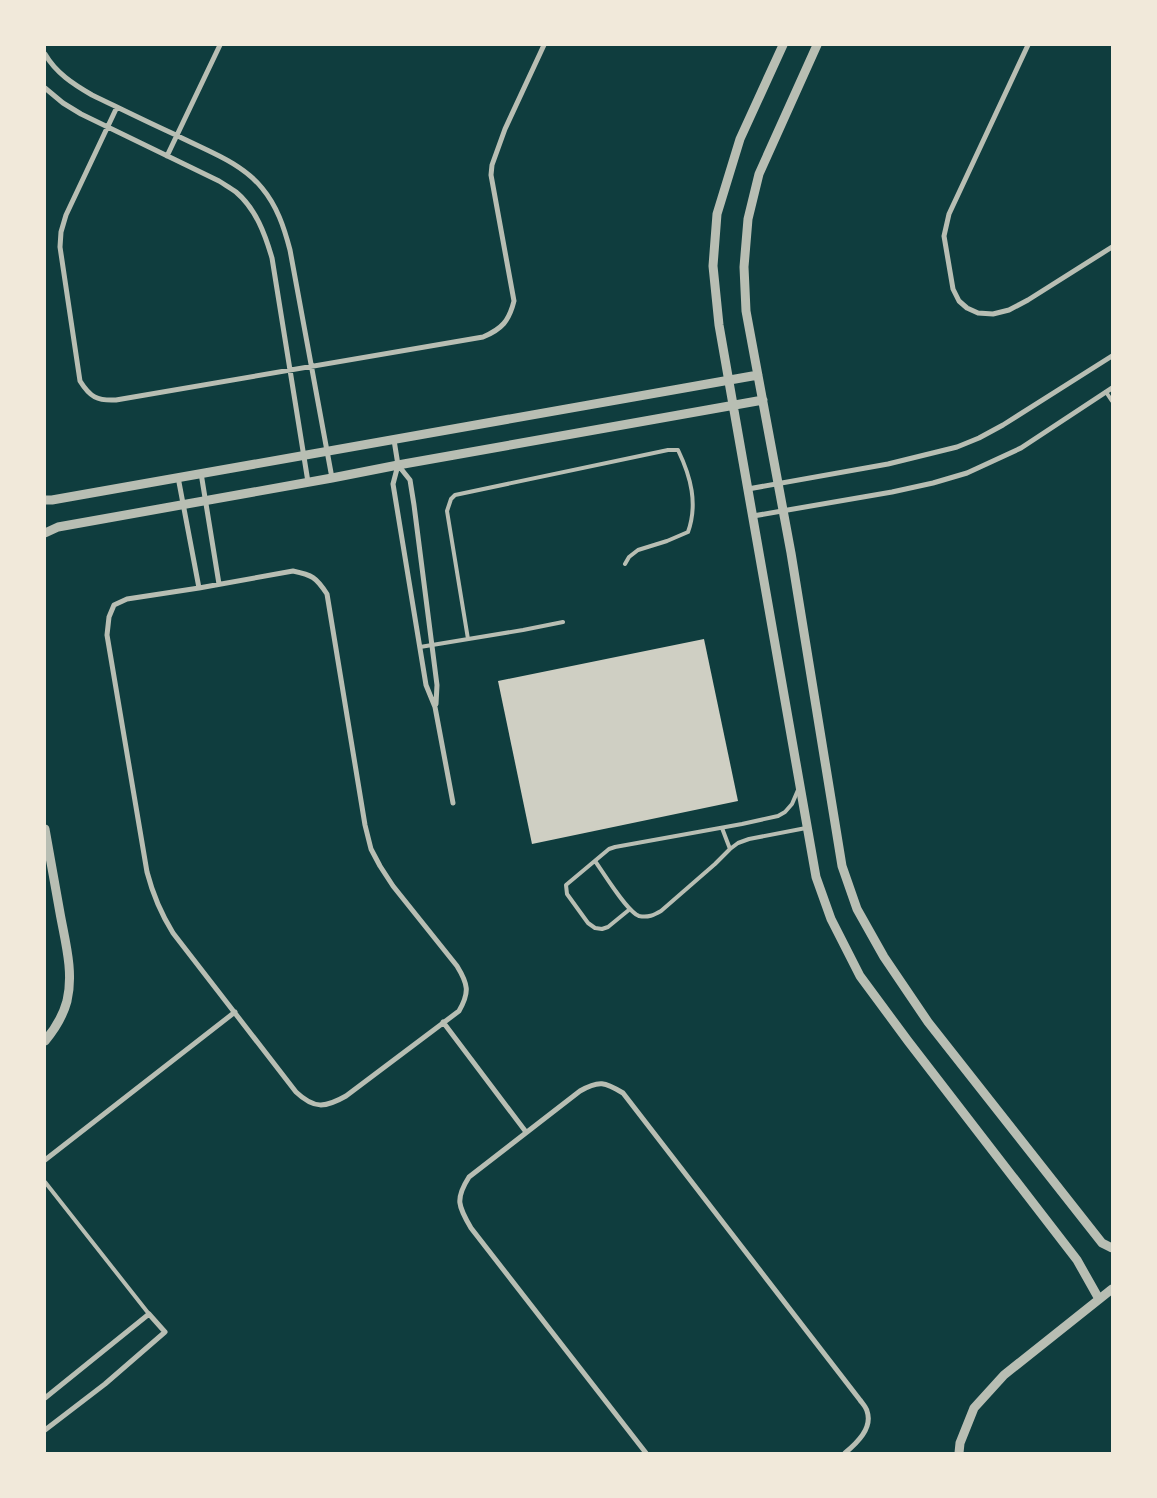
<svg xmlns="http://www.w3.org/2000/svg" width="1157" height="1498" font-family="'Titillium Web',sans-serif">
	<rect width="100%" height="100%" fill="#0f3d3e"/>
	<path fill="#cfcfc3" d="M704,639L738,801L532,844L498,681Z"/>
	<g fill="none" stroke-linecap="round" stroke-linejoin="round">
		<path stroke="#b8beb3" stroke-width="4" d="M1106,392L1112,401
			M468,639L447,511L451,499L455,495L668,450H678C691,477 698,504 688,532L667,541L638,550L629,557L625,564
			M420,647L523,630L563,622
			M722,828L730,849
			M595,861C603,872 627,912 639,916C648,918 654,915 661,911L715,864L730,849L738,843L749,839L806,828
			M630,909L608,927L602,929L595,928L588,923L567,894L566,885L609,849L615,847L742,824L778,816L785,812L792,804L798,790
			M45,1182L149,1314"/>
		<path stroke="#b8beb3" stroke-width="5" d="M1028,45L949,214L944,236L953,289L959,301L967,308L978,313L993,314L1009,310L1028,300L1112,247
			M45,54C56,73 73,84 92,95C121,109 149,123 178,136C207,151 241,162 262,188C277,206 284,227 290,250L332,478
			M45,88L63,103L81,114L219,181C225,185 231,188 236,192C256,209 265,234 272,258L308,482
			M117,107L66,215L61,232L60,247L80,381C90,397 97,401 116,400L483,337C502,329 509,321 514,301L491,175L492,165L505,129L544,45
			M167,156L220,45
			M394,440L398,465L393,484L426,685L435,707L453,803
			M398,465L410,480L414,505L437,685L436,704
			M201,473L219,584
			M178,477L199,588
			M748,489L888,464L957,447L979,438L1003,425L1112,356
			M753,516L892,492L933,483L967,473L1021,448L1112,388
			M293,571C312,575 316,577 327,594L365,825L371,849L380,866L393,886L457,966C468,984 470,992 459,1011L346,1096C325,1108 314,1109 296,1092L173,933C160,912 153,895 147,872L107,635L109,617L114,605L127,599L199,588Z
			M443,1022L526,1132
			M45,1160L235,1012
			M45,1398L149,1314L165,1332L105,1384L45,1430
			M646,1453L471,1228C458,1206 455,1199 469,1177L580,1091C599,1080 605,1082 623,1093L860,1400C862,1403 866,1407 867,1411C873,1428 857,1443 845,1453"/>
		<path stroke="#b8beb3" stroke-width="9" d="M783,45L740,139L717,214L713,266L719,325L816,877L831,919L860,976L908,1041L1077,1260L1099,1299
			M817,45L759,174L748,219L744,267L746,311L791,553L842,866L857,909L884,957L928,1022L1102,1243L1112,1248
			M45,500H52L758,375
			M45,533L58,527L332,478L398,465L763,400
			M45,829C50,857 55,885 60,913C65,941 74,972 67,1001C63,1016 55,1029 45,1041
			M959,1453L960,1443L974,1408L1004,1375L1112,1289"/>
	</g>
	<rect width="1157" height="1498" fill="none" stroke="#f1e9da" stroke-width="92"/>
</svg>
